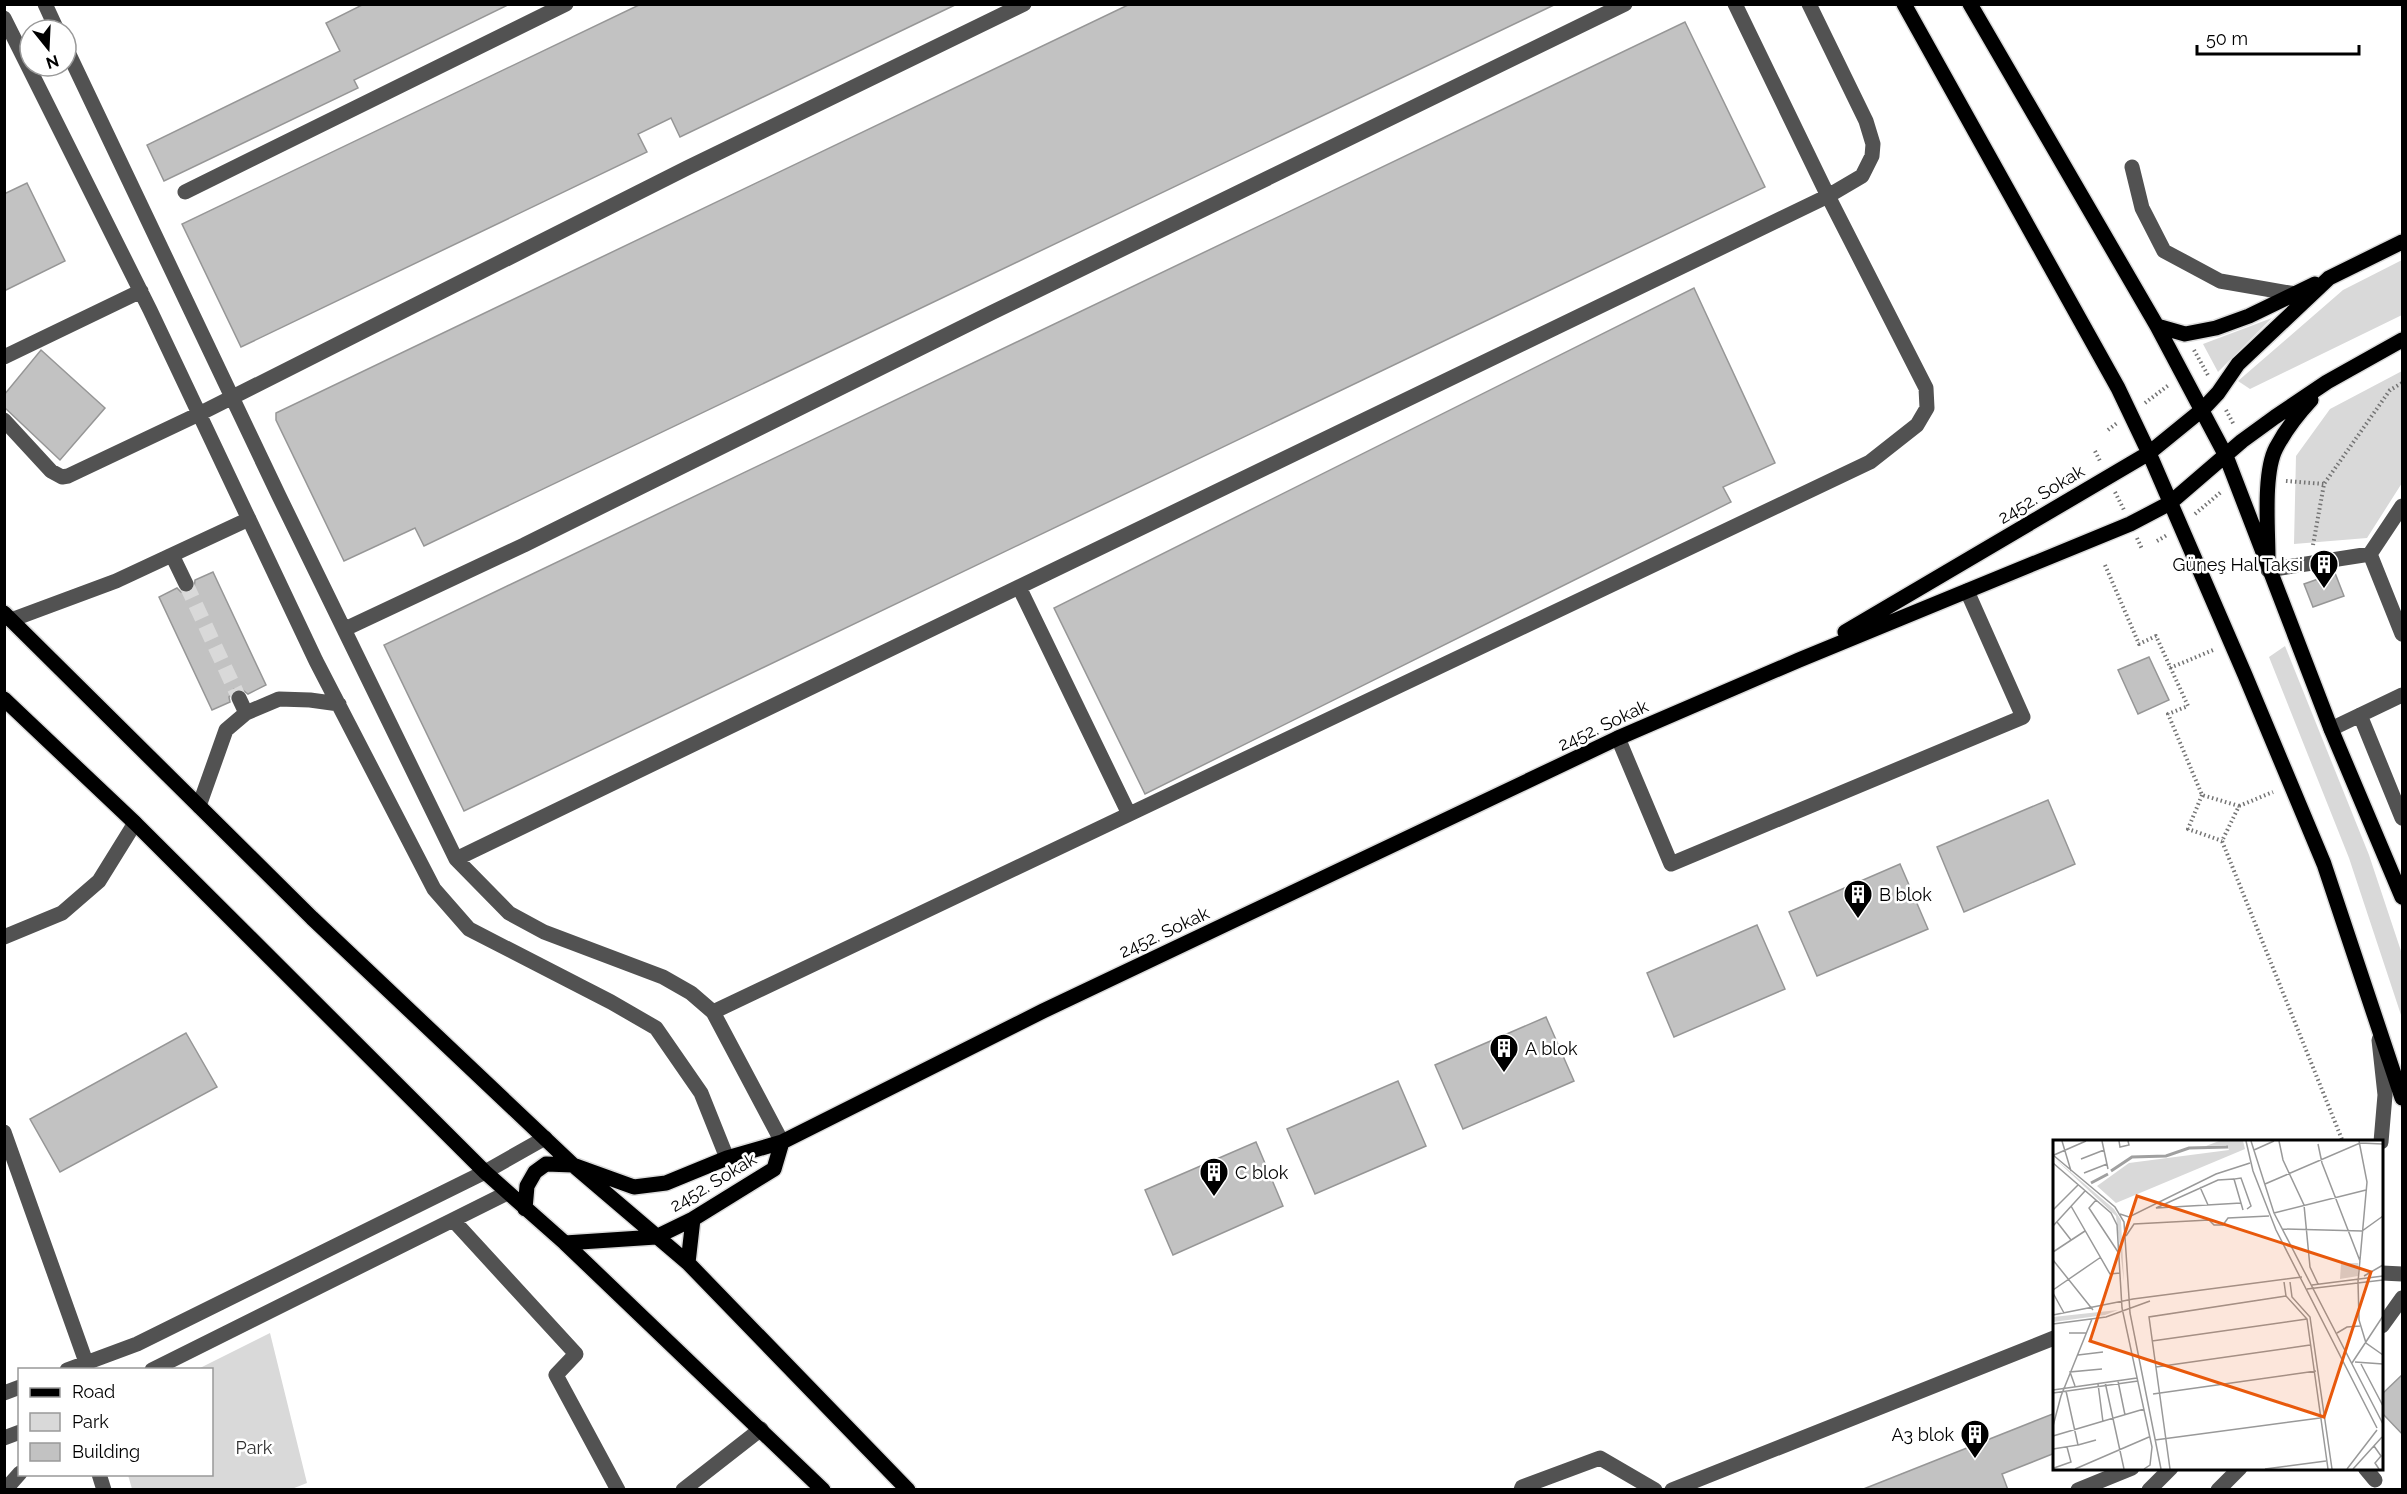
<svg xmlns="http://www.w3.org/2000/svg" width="2407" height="1494" font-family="Raleway,sans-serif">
	<rect width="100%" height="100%" fill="#fff"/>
	<path fill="#d9d9d9" d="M2402,260V315L2250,389L2238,381L2343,290Z
		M2272,318L2218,372L2203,344Z
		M2402,371V483L2367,538L2294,544L2296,456L2330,409Z
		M2285,646L2369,855L2402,954V1018L2349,858L2269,657Z
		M270,1333L307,1483L289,1490L132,1489L128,1475L212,1474V1370L198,1369Z"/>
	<path fill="#c2c2c2" stroke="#969696" stroke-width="1.5" d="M364,4H510L354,80L358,88L164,181L147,145L340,51L326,23Z
		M641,4H957L680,137L671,118L638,134L647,152L241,347L182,224Z
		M1130,4H1556L424,546L415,528L344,561L276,420V413Z
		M1685,22L1765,187L464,811L384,645Z
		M27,183L65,261L4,291V194Z
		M1694,288L1775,463L1723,487L1731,502L1145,794L1054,608Z
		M41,350L105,408L60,460L4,407V395Z
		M213,572L266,685L248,694L240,688L234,689L229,697L230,702L212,710L159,597L177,588L181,592L190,593L194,589L195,580Z
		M2335,573L2344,596L2313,607L2304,584Z
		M2149,657L2169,700L2138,714L2118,670Z
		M2048,800L2075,864L1964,912L1937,847Z
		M1900,864L1928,929L1817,976L1789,912Z
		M1757,925L1785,989L1674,1037L1647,973Z
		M1546,1017L1574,1081L1463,1129L1435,1065Z
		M186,1033L217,1087L60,1172L30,1119Z
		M1398,1081L1426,1146L1315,1194L1287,1129Z
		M1256,1142L1283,1206L1173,1255L1145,1190Z
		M2403,1374V1435L2382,1413V1394Z
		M2055,1413V1453L2002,1474L2008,1490H1861Z"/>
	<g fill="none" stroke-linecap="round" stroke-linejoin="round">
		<path stroke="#d9d9d9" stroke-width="15" stroke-dasharray="15 8" stroke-linecap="butt" d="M186,584L239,698"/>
		<g stroke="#dbdbdb" stroke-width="18">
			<path id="major" d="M1904,4L2118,388L2149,453L2245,675L2324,864L2402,1098
				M1970,4L2157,326L2226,456L2331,729L2402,897
				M2157,326L2185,334L2216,328L2249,316L2315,284
				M2268,558C2268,529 2263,473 2276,448C2285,431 2298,414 2311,400
				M4,613L312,918L573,1165L688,1263L908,1490
				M1845,632L2149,453L2203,409L2218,393L2238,364L2329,278L2402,242
				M4,699L135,823L485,1172L565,1243L823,1490
				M525,1209L527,1186L535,1172L546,1164L573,1165L634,1187L666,1183L727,1158L782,1142L1043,1011L1618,738L1799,660L2130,524L2170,503L2242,441L2275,417L2327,382L2402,340
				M565,1243L656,1237L693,1219L774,1169L782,1142
				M688,1263L693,1219"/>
		</g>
		<path stroke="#747474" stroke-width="4" stroke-dasharray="1.5 3" stroke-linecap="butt" d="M2194,350L2209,377
			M2145,403L2170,384
			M2226,410L2234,425
			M2108,430L2117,423
			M2095,451L2100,461
			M2286,481L2324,484
			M2115,492L2124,510
			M2195,514L2221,492
			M2137,538L2142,549
			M2157,541L2167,535
			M2313,545L2324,484L2390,390L2402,383
			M2105,565L2139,644L2156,636L2188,706L2168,714L2202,795L2239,806L2222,841L2343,1142
			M2170,668L2213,650
			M2202,795L2188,829L2222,841
			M2239,806L2273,792"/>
		<path stroke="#525252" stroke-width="15" d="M45,4L57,30
			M4,18L150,310L316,661L434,889L469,929L611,1002L656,1028L701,1093L727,1158
			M66,48L279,496L456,859L509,913L544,932L663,977L691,993L713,1012L782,1142
			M2132,167L2142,208L2164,251L2220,281L2295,294
			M185,192L566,4
			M4,357L141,291
			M4,420L51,471L62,477L68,476L199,414L687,168L1024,4
			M2370,554L2402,634
			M172,555L186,584
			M2268,570L2370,554L2402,506
			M1019,587L1129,814
			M11,620L116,581L249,519
			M345,629L524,545L991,313L1625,4
			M239,698L246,713
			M2360,715L2402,818
			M2331,729L2402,695
			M1618,738L1671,864L2023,717L1967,591
			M199,806L226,730L246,713L279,699L310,700L339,704
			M456,859L1828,196L1862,176L1872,156L1873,144L1866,121L1809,4
			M4,937L62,913L99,881L135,823
			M713,1012L1870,462L1917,425L1927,408L1926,388L1828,196L1735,4
			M2379,1040L2385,1095L2381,1142
			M4,1132L86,1362L85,1370
			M453,1220L576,1354L556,1375L618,1490
			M2382,1273L2402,1274
			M2382,1326L2402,1298
			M67,1370L137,1344L485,1172L545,1138
			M152,1370L507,1193
			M4,1393L20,1387
			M4,1438L20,1432
			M2365,1468L2375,1480
			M99,1474L104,1490
			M5,1490L20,1473
			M683,1490L761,1429
			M1521,1490L1522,1487L1600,1458L1655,1490
			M1672,1490L2054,1338
			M2078,1490L2132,1468
			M2149,1490L2171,1468
			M2218,1490L2240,1468"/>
		<use href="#major" stroke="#000" stroke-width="15"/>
	</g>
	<defs>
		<g id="building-pin" transform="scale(1.5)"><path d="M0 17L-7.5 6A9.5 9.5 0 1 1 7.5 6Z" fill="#000" stroke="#fff"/><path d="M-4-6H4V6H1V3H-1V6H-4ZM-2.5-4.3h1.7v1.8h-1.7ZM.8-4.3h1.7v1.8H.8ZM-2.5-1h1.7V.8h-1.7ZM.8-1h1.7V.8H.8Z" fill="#fff"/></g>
	</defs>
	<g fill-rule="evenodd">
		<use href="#building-pin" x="2324" y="564"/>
		<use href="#building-pin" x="1858" y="894"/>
		<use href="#building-pin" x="1504" y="1048"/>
		<use href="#building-pin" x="1214" y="1172"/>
		<use href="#building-pin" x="1975" y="1434"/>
	</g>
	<g text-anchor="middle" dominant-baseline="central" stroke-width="5" stroke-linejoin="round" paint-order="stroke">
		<g font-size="18" fill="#000" stroke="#fff">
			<text transform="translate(2041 494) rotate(-31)">2452. Sokak</text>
			<text transform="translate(1603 725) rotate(-25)">2452. Sokak</text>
			<text transform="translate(1164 932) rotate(-25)">2452. Sokak</text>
			<text transform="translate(713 1182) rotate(-31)">2452. Sokak</text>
		</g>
		<g font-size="18" fill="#000" stroke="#fff" text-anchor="start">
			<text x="2303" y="564" text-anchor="end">Güneş Hal Taksi</text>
			<text x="1879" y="894">B blok</text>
			<text x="1525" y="1048">A blok</text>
			<text x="1235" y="1172">C blok</text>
			<text x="1954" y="1434" text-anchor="end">A3 blok</text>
		</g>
		<g font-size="18" fill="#303030" stroke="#fff">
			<text x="254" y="1447">Park</text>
		</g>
	</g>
	<g transform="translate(2053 1140)">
		<rect width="330" height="330" fill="#fff"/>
		<path d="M166,1H190L192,9L63,63L44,46L76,23L176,10L173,5L153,6ZM0,17L61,69L68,80L71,142L63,76ZM288,123H305V136L287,139ZM65,170L52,175L0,182V177Z" fill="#d9d9d9"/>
		<path fill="none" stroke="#a0a0a0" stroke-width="3" d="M58,31L79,17L113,16L136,8L175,7M38,43L55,34"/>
		<path fill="none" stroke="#999" stroke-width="1.5" d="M9,1L18,31M49,1L55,29M66,1L67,7L76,5L75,1M193,1L200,31L223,90L324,288M198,1L221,73L330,284M226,1L230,20L251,65L257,127L265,144M306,1L314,42L305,142L306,180L313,203L330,215M265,4L269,23L307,121M201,10L221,1M0,15L62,67L71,82L77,173L108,329M1,15L33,1M28,19L51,10M0,23L58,73L64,85L69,168L99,307L97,325L91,329M31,33L54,24M181,39L165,40L103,68L188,63M212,44L307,3L330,4M147,47L155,65M43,60L36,68L65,112M18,66L57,134L67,133M0,70L25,45M190,70L181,39L188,38L198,66L194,69M221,73L313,50M67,74L76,77L163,34L197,23M4,82L18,100M0,86L32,51M229,89L309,91L330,76M73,96L81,84L156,80L161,85H170L175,78L216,76M0,112L32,91M0,120L40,170M311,136L330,125M231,142L233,156L254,179L275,329M237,142L239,157L257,177L279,329M259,145L330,136M254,149L330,140M0,150L48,117M0,153L11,173M0,175L80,159L249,137M0,184L53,177L97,161M16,193H34M284,193L294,187L307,186M99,201L254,179M25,215L50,212M302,222L330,224M299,223L330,176M308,224L330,266M103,227L257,205M65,241L72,275M52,242L71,329M45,244L50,282M22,246L17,232L49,229M0,250L84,238M0,253L85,241M100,254L263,231M0,286L8,256L39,179M0,296L91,269M102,300L267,278M25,305L43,300M321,306L328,316L322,323L326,329M0,309L25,305L13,251M1,328L18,322L14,307M22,329L96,297M117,329L96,177L233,156M212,329L273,321M294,329L324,290M300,329L329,297"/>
		<path fill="#e8590c" fill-opacity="0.15" stroke="#e8590c" stroke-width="3" d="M84,56L318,132L271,277L37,201Z"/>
		<rect width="330" height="330" fill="none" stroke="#000" stroke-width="3"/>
	</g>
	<rect width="2407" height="1494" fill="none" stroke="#000000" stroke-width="12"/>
	<rect x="18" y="1368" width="195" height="108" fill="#ffffff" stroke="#999999" stroke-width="1.5"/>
	<rect x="30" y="1388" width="30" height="9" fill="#000000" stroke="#999999" stroke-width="1.5"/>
	<text x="72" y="1398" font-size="18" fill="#000000">Road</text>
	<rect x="30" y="1413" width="30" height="18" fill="#d9d9d9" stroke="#999999" stroke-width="1.5"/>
	<text x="72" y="1428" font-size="18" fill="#000000">Park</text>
	<rect x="30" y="1443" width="30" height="18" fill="#c2c2c2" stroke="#999999" stroke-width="1.5"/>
	<text x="72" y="1458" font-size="18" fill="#000000">Building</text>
	<g transform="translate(48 48) rotate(162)"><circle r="28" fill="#ffffff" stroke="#999999" stroke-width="1.5"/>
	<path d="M0-4.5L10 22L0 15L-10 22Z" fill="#000000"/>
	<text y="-9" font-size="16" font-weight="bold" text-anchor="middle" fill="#000000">N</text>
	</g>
	<path d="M2197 45v9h162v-9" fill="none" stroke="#000000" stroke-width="3"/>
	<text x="2206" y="45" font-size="18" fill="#000000" stroke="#ffffff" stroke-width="4.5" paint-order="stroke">50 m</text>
</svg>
